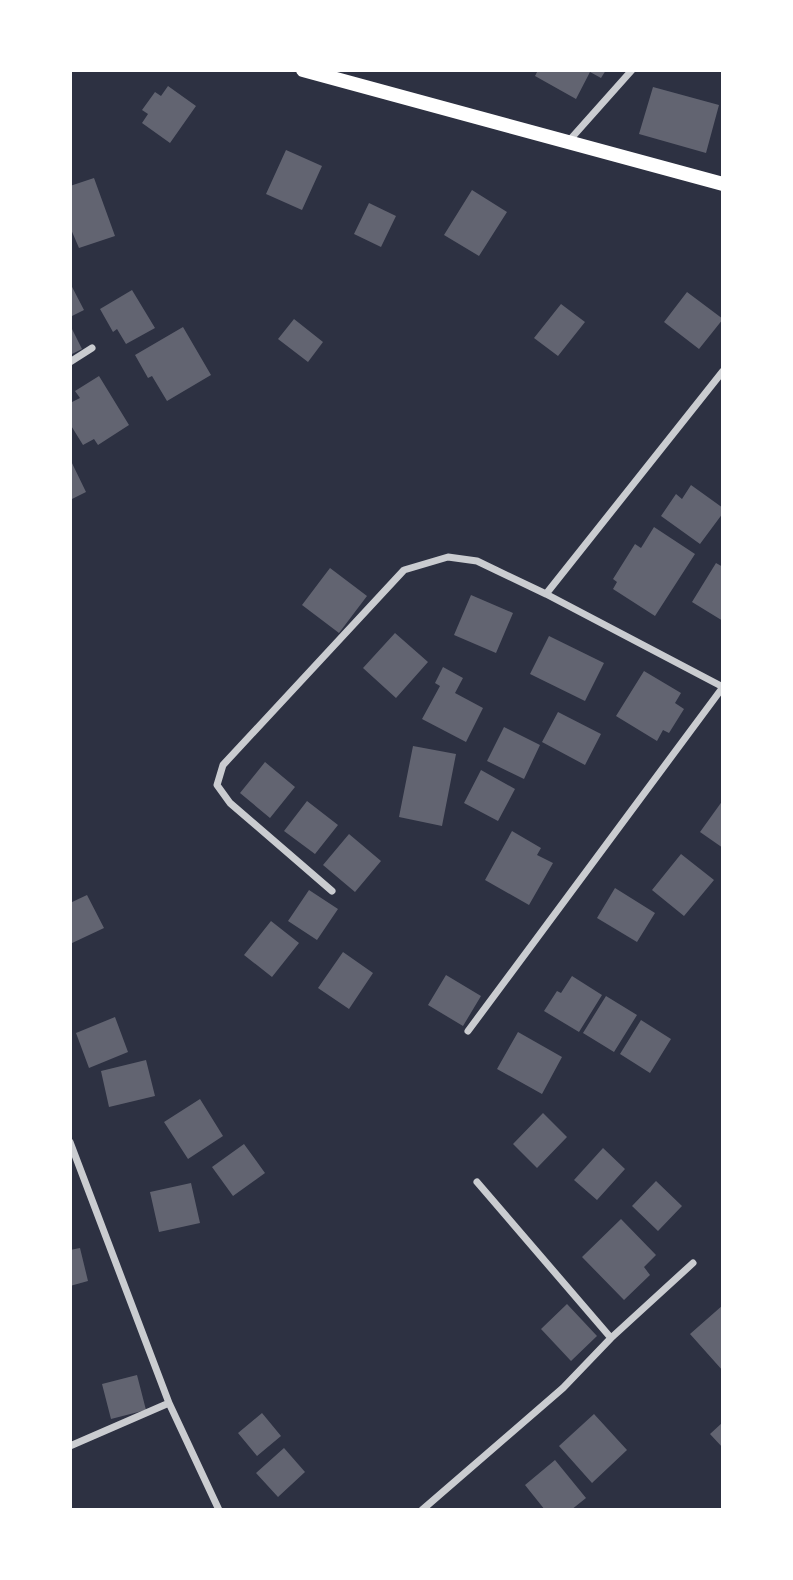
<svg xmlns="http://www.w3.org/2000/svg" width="793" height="1580" font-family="Inter,sans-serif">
	<rect width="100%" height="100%" fill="#2d3142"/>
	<path fill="#626471" d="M538,70H606L601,78L590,72L576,99L535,76Z
		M168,86L196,106L170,143L142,123L148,114L142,110L155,92L161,96Z
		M653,87L719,105L706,153L639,134Z
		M286,150L322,166L302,210L266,194Z
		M94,178L115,236L79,248L70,227V186Z
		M472,190L507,212L479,256L444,235Z
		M369,203L396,216L381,247L354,234Z
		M70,283L84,310L70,317Z
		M132,290L155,328L126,344L117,329L113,332L100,309Z
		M687,292L723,319L699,349L664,322Z
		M561,304L585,322L558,356L534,338Z
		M294,319L323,342L308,362L278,339Z
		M70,325L82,349L70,355Z
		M183,327L211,375L167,401L152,376L148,378L135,355Z
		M99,376L129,425L98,445L94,439L83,445L70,424V403L80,398L75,391Z
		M70,459L86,492L70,500Z
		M691,485L723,508V513L700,544L661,516L676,494L682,499Z
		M654,527L695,554L655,616L613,589L617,582L613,579L635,544L641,548Z
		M716,563L723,567V621L692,602Z
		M330,568L367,596L339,633L302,605Z
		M471,595L513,613L496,653L454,635Z
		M395,633L428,662L396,698L363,668Z
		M549,636L604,663L585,701L530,674Z
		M443,667L463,678L455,693L483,708L466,742L422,719L440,686L435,683Z
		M644,671L681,693L675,703L684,709L669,733L663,730L657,741L616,716Z
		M558,712L601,734L585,765L542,742Z
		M504,727L540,745L524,779L487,761Z
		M413,746L456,754L442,826L399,817Z
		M265,762L295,787L270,818L240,793Z
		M481,770L515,789L498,821L464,803Z
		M723,800V848L700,832Z
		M307,801L338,825L315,854L284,831Z
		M512,831L541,848L537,855L553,863L529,905L485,880Z
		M349,834L381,861L355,892L323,865Z
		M681,854L714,880L684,916L652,890Z
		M615,888L655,913L637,942L597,918Z
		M309,890L338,909L317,940L288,921Z
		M87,895L104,928L70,944V903Z
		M271,921L299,943L272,977L244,955Z
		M343,952L373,973L349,1009L318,988Z
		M446,975L481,996L463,1026L428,1005Z
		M572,976L602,995L579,1032L544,1011L557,991L561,993Z
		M606,996L637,1015L614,1052L583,1033Z
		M115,1017L128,1052L89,1068L76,1033Z
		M641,1020L671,1039L650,1073L620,1054Z
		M518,1032L562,1057L542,1094L497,1069Z
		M146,1060L155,1096L109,1107L101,1071Z
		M200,1099L223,1136L188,1159L164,1122Z
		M543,1113L567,1137L537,1168L513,1144Z
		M244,1144L265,1173L233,1196L212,1167Z
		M603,1148L625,1169L597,1200L574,1180Z
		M656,1181L682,1206L658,1231L632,1206Z
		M191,1183L200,1223L159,1232L150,1192Z
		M621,1219L656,1255L644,1267L650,1275L624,1300L582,1257Z
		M80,1248L88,1281L70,1286V1250Z
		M567,1304L597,1336L571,1361L541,1329Z
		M723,1305V1371L690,1334Z
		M137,1375L146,1410L111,1419L102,1384Z
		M262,1413L281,1436L257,1456L238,1433Z
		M594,1414L627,1450L592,1483L559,1446Z
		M723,1422V1448L710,1434Z
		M284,1448L305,1472L278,1497L256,1473Z
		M555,1460L586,1498L571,1510H545L525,1485Z"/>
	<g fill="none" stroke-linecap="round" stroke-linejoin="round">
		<path stroke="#caccd0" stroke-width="7" d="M567,143L632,70
			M70,362L92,348
			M546,594L723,371
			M332,891L230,803L217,785L223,765L404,570L448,557L477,561L546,594L723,687
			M468,1031L723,687
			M70,1142L169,1403L219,1510
			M477,1182L611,1338
			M70,1446L169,1403
			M422,1510L563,1388L611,1338L693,1263"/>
		<path stroke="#fff" stroke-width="14" d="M303,70L723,184"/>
	</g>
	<rect width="793" height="1580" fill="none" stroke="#ffffff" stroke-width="144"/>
</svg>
